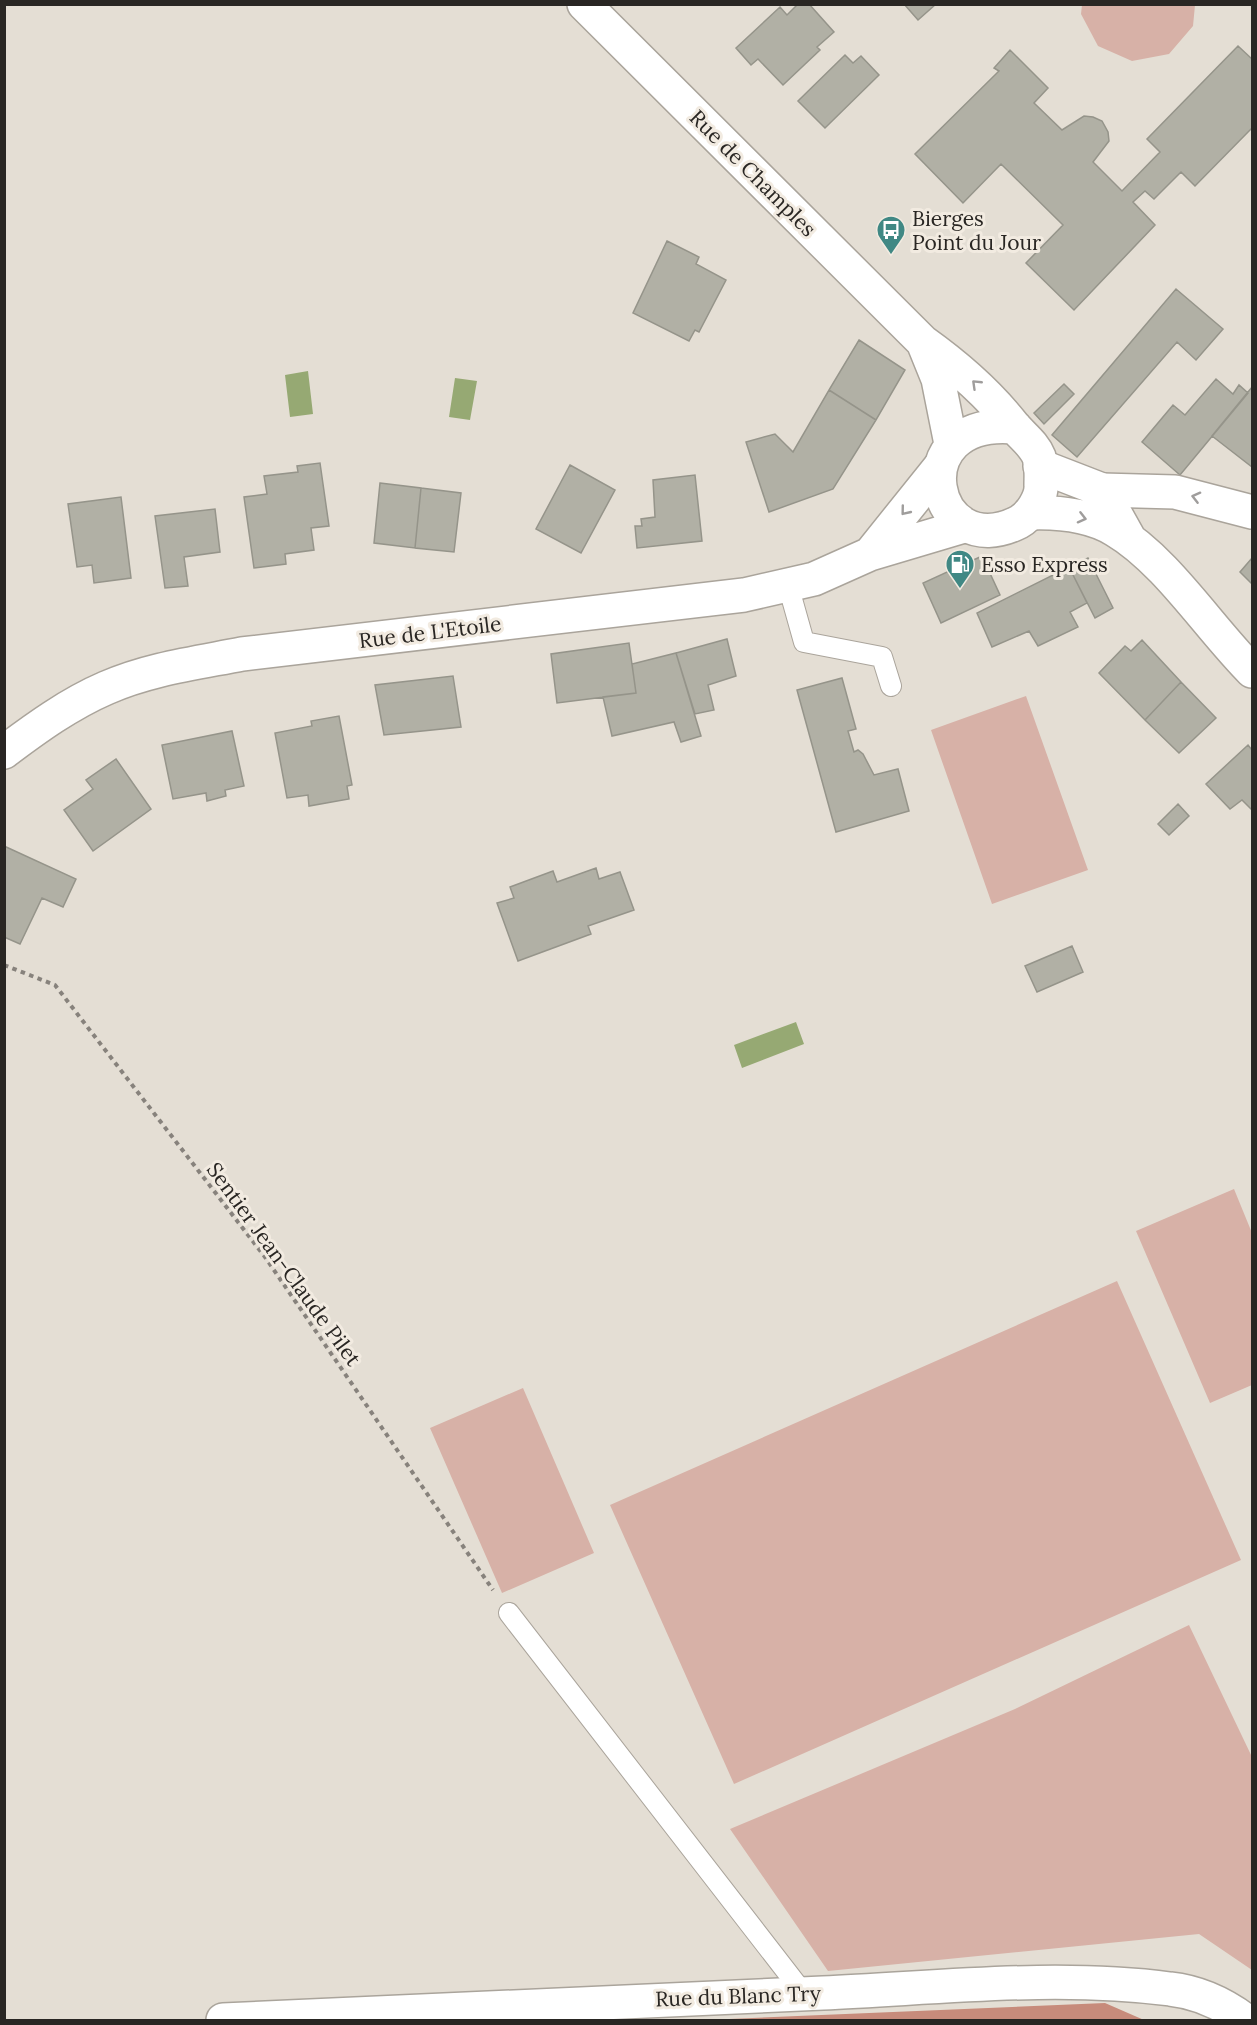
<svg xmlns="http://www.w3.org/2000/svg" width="1257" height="2025" font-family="Lora,serif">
	<rect width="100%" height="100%" fill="#e4ded4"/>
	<path fill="#d7b1a7" d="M1082,5H1195L1193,26L1169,54L1132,61L1098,46L1081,14Z
		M1026,696L1088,870L992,904L931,730Z
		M1234,1189L1252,1233V1385L1210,1403L1136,1231Z
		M1117,1281L1241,1560L734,1784L610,1505Z
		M523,1388L594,1553L502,1593L430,1428Z
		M1189,1625L1252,1757V1970L1199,1934L828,1971L730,1829L1015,1709Z"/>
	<path fill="#c78b7b" d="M1105,2003L1144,2020H706Z"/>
	<path fill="#96a973" d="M308,371L313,414L290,417L285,375Z
		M455,378L477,381L470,420L449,417Z
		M796,1022L804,1044L742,1068L734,1045Z"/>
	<path fill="#b1b0a5" stroke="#95948a" stroke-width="1.5" d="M798,4H809L834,32L817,47L820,50L783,85L758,59L751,65L736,48L780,7L787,15Z
		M904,4H936L918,20Z
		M1238,46L1252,59V128L1195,186L1181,172L1154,199L1145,191L1133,202L1155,225L1074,310L1026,263L1063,225L1001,164L963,203L915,154L999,71L994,68L1010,50L1048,88L1034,103L1062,130L1084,116L1093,117L1102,121L1108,132L1109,141L1093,162L1122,191L1160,152L1147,139Z
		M845,55L853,63L861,56L879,75L825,128L798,101Z
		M667,241L699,257L696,264L726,280L699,332L695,330L689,341L633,313Z
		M1176,289L1223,329L1196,360L1177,342L1077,457L1052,435Z
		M859,340L905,370L876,420L829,390Z
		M1216,379L1233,394L1239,385L1248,393L1180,475L1142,442L1173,405L1185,415Z
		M1064,384L1074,394L1044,424L1034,413Z
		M1252,387V467L1212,436Z
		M829,390L876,420L833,489L769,512L746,442L775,434L793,452Z
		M320,463L329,526L311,528L314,550L285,554L286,564L254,568L244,497L267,494L264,476L298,472L297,466Z
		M570,465L615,490L581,553L536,529Z
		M695,475L702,541L637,548L635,526H642L641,519L655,517L653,480Z
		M380,483L421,488L415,548L374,543Z
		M421,488L461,493L454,552L415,548Z
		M121,497L131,578L94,583L92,565L77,567L68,504Z
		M215,509L220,552L184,557L188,586L165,588L155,516Z
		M982,556L1000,595L941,623L923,583Z
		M1088,558L1113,608L1095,618L1069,567Z
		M1252,558V584L1240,572Z
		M1069,567L1087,603L1070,612L1078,627L1038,646L1029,631L992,647L977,613Z
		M727,639L736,676L708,685L714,710L695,714L676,653Z
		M1142,640L1181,682L1145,720L1099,673L1125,646L1131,651Z
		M629,643L636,693L557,703L551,654Z
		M676,653L701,736L681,742L674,722L612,736L603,697L636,693L632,664Z
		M453,676L461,727L384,735L375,685Z
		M842,678L856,729L848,731L854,752L858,750L863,754L874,775L898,769L909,811L836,832L797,690Z
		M1181,682L1216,718L1179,753L1145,720Z
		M339,716L352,785L347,786L349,799L309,806L308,795L287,798L275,733L312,726L311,721Z
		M232,731L244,786L225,790L226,796L207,801L206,793L173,799L162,745Z
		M1248,745L1252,750V810L1242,800L1230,809L1206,784Z
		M116,759L151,809L93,851L64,810L93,789L86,780Z
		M1178,804L1189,816L1169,835L1158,824Z
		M4,846L76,879L63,907L42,898L20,944L4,937Z
		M596,868L599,879L620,872L634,910L588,926L591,934L518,961L497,903L514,898L510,887L553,871L557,882Z
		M1072,946L1083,972L1037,992L1025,966Z"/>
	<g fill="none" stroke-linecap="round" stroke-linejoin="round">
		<g stroke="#aaa49b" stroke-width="22">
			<path id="service" d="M788,585L804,642L882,657L891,686
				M509,1613L804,1994"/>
		</g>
		<g stroke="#aaa49b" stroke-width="36">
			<path id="minor" d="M1102,490L1175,492L1252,512
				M223,2020C423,2010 623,2001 823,1993C938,1988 1056,1974 1170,1989C1198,1992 1222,2003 1245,2020"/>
		</g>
		<g stroke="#aaa49b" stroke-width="36">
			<path id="tertiary" d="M1040,466L1102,490L1130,540
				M1030,513C1058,512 1090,515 1115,530C1166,560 1209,628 1252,671
				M870,554L939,468
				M4,752C36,728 69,704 106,688C149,669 196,663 242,654L744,595L814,579L870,554L964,526"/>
		</g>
		<g stroke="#aaa49b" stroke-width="36">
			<path id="secondary" d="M584,4L923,342C958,367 987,392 1013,425C1022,436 1034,444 1039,457C1042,466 1041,476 1041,485C1042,498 1030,516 1019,522C931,567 898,416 1015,427
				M923,342L938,379L951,444"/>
		</g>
		<path stroke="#87827c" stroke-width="4" stroke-dasharray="4.5 4.5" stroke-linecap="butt" d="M4,965L55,985L265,1257L493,1590"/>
		<use href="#service" stroke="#fff" stroke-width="20"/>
		<use href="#minor" stroke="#fff" stroke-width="33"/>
		<use href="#tertiary" stroke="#fff" stroke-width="33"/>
		<use href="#secondary" stroke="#fff" stroke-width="33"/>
	</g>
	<defs><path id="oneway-chevron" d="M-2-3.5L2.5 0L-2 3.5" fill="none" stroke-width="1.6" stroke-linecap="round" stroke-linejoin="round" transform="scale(1.5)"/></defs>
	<g stroke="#9f9d9c">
		<use href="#oneway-chevron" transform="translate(976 384) rotate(-136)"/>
		<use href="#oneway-chevron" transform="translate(1196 497) rotate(-166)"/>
		<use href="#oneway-chevron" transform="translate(905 511) rotate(129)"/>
		<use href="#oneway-chevron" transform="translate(1082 518) rotate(14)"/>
	</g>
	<defs>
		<g id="bus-pin" transform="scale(1.5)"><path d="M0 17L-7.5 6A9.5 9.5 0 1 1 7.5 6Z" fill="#408884" stroke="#f2ebe1"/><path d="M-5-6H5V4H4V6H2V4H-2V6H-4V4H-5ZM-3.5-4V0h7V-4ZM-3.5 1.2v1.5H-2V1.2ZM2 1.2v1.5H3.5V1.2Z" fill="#fff"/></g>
		<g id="fuel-pin" transform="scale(1.5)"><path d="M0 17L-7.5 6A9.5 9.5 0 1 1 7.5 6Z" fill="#408884" stroke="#f2ebe1"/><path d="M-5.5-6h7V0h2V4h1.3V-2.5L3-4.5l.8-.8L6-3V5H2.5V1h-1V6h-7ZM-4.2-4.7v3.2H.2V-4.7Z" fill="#fff"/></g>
	</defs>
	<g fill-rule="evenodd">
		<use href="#bus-pin" x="891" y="230"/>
		<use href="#fuel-pin" x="960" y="564"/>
	</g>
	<g text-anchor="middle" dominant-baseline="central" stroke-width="6" stroke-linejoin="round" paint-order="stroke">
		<g font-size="21" fill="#292623" stroke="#f2ebe1">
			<text transform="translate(753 173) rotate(45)">Rue de Champles</text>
			<text transform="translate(430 632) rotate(-7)">Rue de L'Etoile</text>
			<text transform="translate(284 1264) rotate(54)">Sentier Jean-Claude Pilet</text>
			<text transform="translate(738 1996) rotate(-2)">Rue du Blanc Try</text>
		</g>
		<g font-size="21" fill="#292623" stroke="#f2ebe1" text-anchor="start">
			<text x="912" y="218">Bierges<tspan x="912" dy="24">Point du Jour</tspan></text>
			<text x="981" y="564">Esso Express</text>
		</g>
	</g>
	<rect width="1257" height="2025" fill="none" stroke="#292623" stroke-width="12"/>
</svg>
